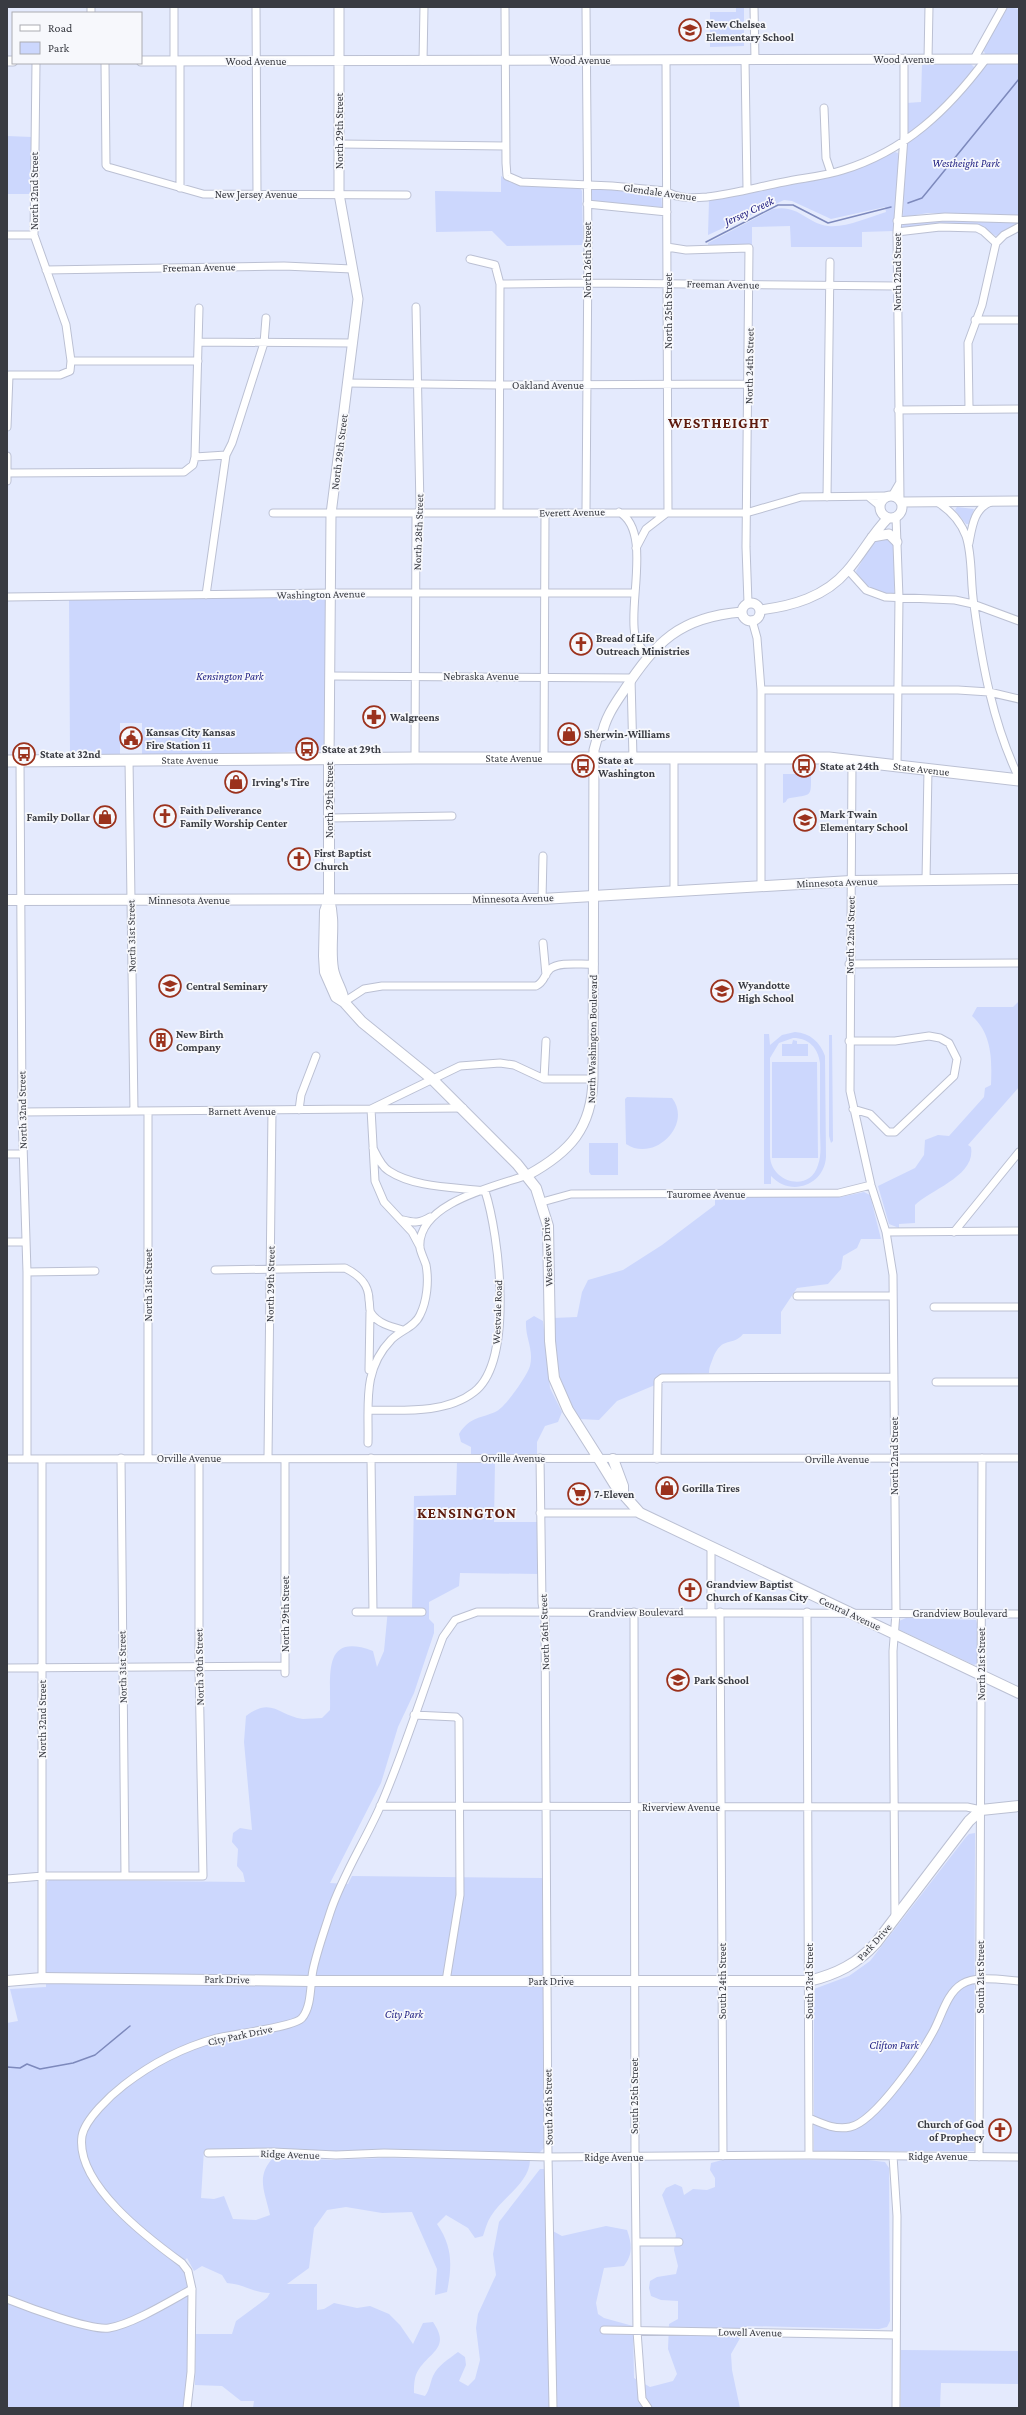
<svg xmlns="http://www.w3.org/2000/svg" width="1026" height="2415" font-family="'Crimson Pro',serif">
	<rect width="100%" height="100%" fill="#e4eafd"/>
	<path fill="#ccd7fd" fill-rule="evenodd" d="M736,7H744V46L710,47V12H736Z
		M1008,7L1019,9V55H986L983,50Z
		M1019,62V215L928,213L903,217L905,145L953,105L987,63Z
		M922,63H970L975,68C954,95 936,115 908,134L906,103L921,102Z
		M7,136L32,137L31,194H7Z
		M895,152L898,153L899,157L894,231L862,232V247H791L790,226L752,227V245L708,247V243L773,209C799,204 806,223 828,226C846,228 869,217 886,212L885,207L831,219L792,201L784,200L708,235L709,200L845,173Z
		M501,176L512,183L580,188L582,191L583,245L507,246L492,231L436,232L435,191L501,192Z
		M595,187L661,193L662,207L593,202L590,200V192Z
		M949,221H1019V225L996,236L983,228H901V226L909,222Z
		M957,507L974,509L969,524H966L955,510Z
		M887,537L894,543V593L891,596C877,591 859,587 856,571L875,539Z
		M327,597L325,744L322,750L231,755L142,754V723H120V754H70L69,600Z
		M783,774H811C811,798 812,794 790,798C785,799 788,802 783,803Z
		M1019,1001V1087L968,1145L971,1147C976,1176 931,1189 915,1205V1223L899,1224V1228L889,1224L878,1186L915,1168L924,1155L925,1140L938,1135L949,1136L984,1097L985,1088L991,1085C992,1059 992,1034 972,1016L977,1007H1013Z
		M795,1032C810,1033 820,1042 825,1056L826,1157C824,1186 790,1197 771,1176V1184H764V1034H769L770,1045L782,1035ZM793,1038C809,1038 818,1048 820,1063C820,1086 820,1108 820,1131C820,1142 822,1154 818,1165C810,1193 771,1183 770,1156V1058L779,1043Z
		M829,1035H832L833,1141L831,1143L829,1136Z
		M793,1040L797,1041V1044H808V1056H782V1044H792Z
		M772,1062H817L818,1158H772Z
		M627,1097L672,1098C693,1125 654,1163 626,1144L625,1099Z
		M589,1143H618V1175H591L589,1172Z
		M864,1192L870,1195L881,1239H861L857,1248L843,1256L841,1269L828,1284L797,1288L781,1312V1334H743C733,1347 722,1335 713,1358C711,1364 709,1367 709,1373L660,1375L657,1378L655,1385L617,1401L599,1420L579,1419C556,1379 556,1364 553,1318L577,1317L582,1292L588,1280L623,1270L662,1245L715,1205V1197H841Z
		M534,1316L543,1321L550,1388L562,1412L558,1422L545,1426L537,1442V1455L471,1454V1447L461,1442L459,1434C470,1416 481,1419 497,1411C506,1406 527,1376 530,1366C534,1349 525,1338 526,1321Z
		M457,1462H495L494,1522H537L539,1574L460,1573L459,1586L429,1602V1619L434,1624V1633L414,1693L398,1727L381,1783L330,1883L348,1884L352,1876L543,1878L544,2148L539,2153L204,2150L201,2198L214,2199L224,2196L233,2219L256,2220L270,2215C265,2192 255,2176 274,2157L331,2160L384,2158L530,2160C530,2182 502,2198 491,2216C487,2222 485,2230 483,2236L475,2238L468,2228L446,2215L437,2224C453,2247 452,2266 447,2292L435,2295L437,2269L412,2212L382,2213L346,2207L327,2210L314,2228L309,2268L287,2284H317V2310L324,2309L334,2303L357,2308L370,2306L389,2314L400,2325L413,2344L423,2323L433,2322C450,2347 432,2351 419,2369C414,2376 414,2385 414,2393L425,2396C430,2389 430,2383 433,2376C438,2365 449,2359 458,2352L465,2357L466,2365L459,2381L468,2386L475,2379L480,2360L476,2328L478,2314L496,2275L493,2254L499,2222L540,2169H544L549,2229L562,2236L606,2226L627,2230C632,2244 633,2254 624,2266L604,2268L596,2303L598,2314L604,2318L633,2326L634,2378L650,2387L673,2381L677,2374L668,2349L669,2324L678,2319V2301L661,2300L651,2296L649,2288L650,2281L657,2277L676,2274L678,2266L674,2250L676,2234L662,2195L666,2188L675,2184L682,2187L684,2195L693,2189L707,2190L715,2187V2178L710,2170L711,2163L722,2160H868L885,2162L889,2168L890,2321L887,2327L879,2329L747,2326L731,2354L732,2370L740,2408H253L254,2401H241L222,2386L195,2385L196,2334H232L236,2321L267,2298L270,2293C253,2293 244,2284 227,2283L222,2275L202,2266L194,2271L187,2258L180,2266C197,2284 188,2381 184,2408H7V2023L18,2021L10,1989L46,1987L47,1882L49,1880L245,1882L243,1873L237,1866L238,1849L232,1842L233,1833L240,1828L252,1830L244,1742L246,1716C272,1696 279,1716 303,1719C309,1719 316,1718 322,1718L330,1710C331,1675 322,1632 373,1651L377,1667L384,1651L388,1609H412L414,1496L456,1495Z
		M906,1618L976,1620L978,1626V1663L974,1665L900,1630L898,1628L899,1621Z
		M975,1833L974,2151H814V1989L849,1976L870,1961L966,1837L969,1834Z
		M901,2350L1019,2351L1018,2384L941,2383L940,2408H901Z"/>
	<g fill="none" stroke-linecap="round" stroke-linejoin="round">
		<path stroke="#7d89bc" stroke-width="1.5" d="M908,203L922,198L927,192L1019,79
			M706,242L778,205H793L828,223L891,207
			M7,2067L20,2068L27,2064L40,2069L73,2063L95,2055L130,2026"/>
		<g stroke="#bbc0d3" stroke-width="9">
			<path id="minor" d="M256,7L257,194
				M505,7L506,163L507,176L521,182L612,186L666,191C677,199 694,198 707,197C733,194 758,187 784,182C803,178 825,176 843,170C905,151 948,110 986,59
				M586,7L588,248L586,512
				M754,7L755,60
				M91,13V7
				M928,59L929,7
				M974,59L1003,7
				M745,60L747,189
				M174,61V7
				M423,61L424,7
				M105,63L106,165L108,167L203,194L407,195
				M824,108L826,158L831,173
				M340,144L505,146
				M180,188V61
				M587,204L667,212
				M897,221L945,217L1019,219
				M897,232L940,227L977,228L983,231L996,243
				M7,235H34
				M996,243L1004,235L1019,227
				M667,247L686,250L749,248L746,547L748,603
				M470,259L495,265L500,284L499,513
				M46,270L284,266L352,269
				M500,284L588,283L897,286
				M975,320H1019
				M198,342L352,343
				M71,361H198
				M347,383L498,385L749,384
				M969,408L968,343L982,305L996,243
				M898,410L1019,409
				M7,427L9,375H60L70,371L71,361L66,325L34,235L36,63
				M7,456V481
				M195,457L199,308
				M7,473L184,472L193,465L195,457L226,455
				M892,496L899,484
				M827,497L830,262
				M869,497L880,506
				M900,500L897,232L904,137V59
				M937,502C950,510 960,520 966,536C973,557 970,582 974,605C982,664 993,724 1019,778
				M619,512C652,530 628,604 635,635C636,642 643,650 647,656
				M273,513H746L801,497L887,496
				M896,517L899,598L897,766
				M969,543C972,527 974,508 991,502
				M636,548L646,529L668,512L666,60
				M848,570L866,590L885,597L955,600L973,604L1019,621
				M206,595L226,455L232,443L264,343L266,318
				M7,597L332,593H635
				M752,620L757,638L761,690V886
				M331,676L631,678L633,758
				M761,690H958L989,692L1019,699
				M415,758L416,517L420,508L416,307
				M544,758L545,513
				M674,758V892
				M129,760L134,1111
				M20,761L22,1112L27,1272V1459
				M852,761L850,1091L871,1185L886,1232L893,1275L896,1613L893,1651L895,1919
				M329,818L452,816
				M926,880L928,770
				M542,899L543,856
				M543,943L546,975
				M849,964L1019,963
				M344,1002L364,989L382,986H536C545,982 544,974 550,969C559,961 582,965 594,964
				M849,1041H895L929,1036L940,1038L949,1043L957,1059L954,1076L895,1132H888L870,1114L853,1109
				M544,1079L546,1041
				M299,1110L301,1095L316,1056
				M22,1112L463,1108
				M7,1154H23
				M542,1202L571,1194L839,1193L871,1185
				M403,1220C415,1223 420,1223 430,1217
				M886,1232L1019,1231
				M954,1232L1019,1152
				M7,1242H26
				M420,1247L412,1232L384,1202L375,1181L371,1109L460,1066L500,1063L514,1065L544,1079H593
				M215,1270L345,1268C359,1275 369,1284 369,1300C370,1304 369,1310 371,1313C378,1324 392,1327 403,1330
				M27,1272L95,1271
				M797,1296H893
				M934,1307H1019
				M369,1370L370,1312
				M936,1382H1019
				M368,1410C402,1410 446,1414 474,1392C515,1361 499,1234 485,1191C455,1187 415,1188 389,1171C381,1166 377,1156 373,1148
				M368,1443C369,1405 362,1370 391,1340C399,1331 415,1327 420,1315C427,1301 429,1281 426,1265C424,1259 421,1253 420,1248C416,1203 496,1186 528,1175
				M121,1458L125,1876
				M148,1458V1111
				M268,1458L272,1110
				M371,1458L373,1612
				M540,1458L542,1603L545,1619L548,2157L553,2408
				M7,1459L1019,1458
				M42,1459V1978
				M285,1459V1673
				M657,1459L658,1381L662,1378L894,1377
				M540,1513H640
				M711,1548V1612
				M356,1612H422
				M634,1612L635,2156L637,2331L642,2399L648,2408
				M720,1612L723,2156
				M807,1612L809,2155
				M7,1668L285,1666
				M414,1715L456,1717L459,1720L460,1895L446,1981
				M380,1806L967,1807L981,1810
				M7,1879L43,1876H203L199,1668V1459
				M809,2118C823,2124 835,2130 850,2127C875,2122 922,2053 934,2030C942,2015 947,1993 962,1984C976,1975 1003,1980 1019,1981
				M208,2153L273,2152L336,2155L384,2153L548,2157L809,2155L1019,2157
				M893,2156L897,2216L896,2408
				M979,2157L982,1458
				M637,2242H679
				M7,2299C27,2307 91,2331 109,2328C133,2324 170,2301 192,2289
				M604,2330L896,2335
				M187,2408L191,2372L192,2289L188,2271L182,2263C149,2239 75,2184 82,2136C85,2119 111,2095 124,2085C151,2064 184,2047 217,2038C233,2034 295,2027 302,2018C312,2006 310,1984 313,1970C317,1951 324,1932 330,1913C342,1876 364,1843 380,1807C404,1752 422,1693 443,1637L455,1620L477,1612L1019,1614"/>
		</g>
		<g stroke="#bbc0d3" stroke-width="11">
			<path id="tertiary" d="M7,61H13
				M141,61L1019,59
				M880 507a11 11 0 1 1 22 0a11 11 0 1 1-22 0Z
				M902,502L1019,501
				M872,537L889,534L897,542
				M742 612a9 9 0 1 1 18 0a9 9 0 1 1-18 0Z
				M760,610C792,606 825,597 847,571C862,554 872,534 888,518
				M602,736C604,720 614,705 623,692C656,642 679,617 742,612
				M329,759L331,514L358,299L339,194V7
				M528,1175C570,1152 592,1128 593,1079L594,750L597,739L603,731"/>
		</g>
		<g stroke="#bbc0d3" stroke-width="12">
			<path id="secondary" d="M329,759V900C336,923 329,946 333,969C335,981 343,990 344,1002
				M7,900L542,899L851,881L1019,879
				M329,900L325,911L324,956L325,972L336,997L344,1002L362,1022L431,1078L517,1164L536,1188L548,1226L550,1341L554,1378L568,1410L599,1459L615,1485L640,1513L1019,1693
				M613,1459L623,1486V1494
				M7,1981L42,1978L311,1981H809C837,1974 857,1964 876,1943L969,1821L981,1810L1019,1806"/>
		</g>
		<g stroke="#bbc0d3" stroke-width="13">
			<g id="primary">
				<path id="s1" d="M7,761L415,758H829L1019,780"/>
			</g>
		</g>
		<use href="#minor" stroke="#fff" stroke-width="7"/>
		<use href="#tertiary" stroke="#fff" stroke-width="9"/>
		<use href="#secondary" stroke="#fff" stroke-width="10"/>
		<use href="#primary" stroke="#fff" stroke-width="11"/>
	</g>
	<defs>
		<g id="school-ring" transform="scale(1.15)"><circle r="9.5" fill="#f7f8fc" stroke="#9b321d" stroke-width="1.5"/><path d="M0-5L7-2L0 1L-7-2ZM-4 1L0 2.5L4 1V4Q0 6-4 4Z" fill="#9b321d"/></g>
		<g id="church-ring" transform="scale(1.15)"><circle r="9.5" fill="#f7f8fc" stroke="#9b321d" stroke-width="1.5"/><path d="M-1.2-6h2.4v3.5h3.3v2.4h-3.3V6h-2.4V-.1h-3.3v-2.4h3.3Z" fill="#9b321d"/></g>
		<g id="pharmacy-ring" transform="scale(1.15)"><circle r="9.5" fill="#f7f8fc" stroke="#9b321d" stroke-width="1.5"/><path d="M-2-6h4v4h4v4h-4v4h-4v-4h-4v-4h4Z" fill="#9b321d"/></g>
		<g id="shop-ring" transform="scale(1.15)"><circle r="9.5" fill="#f7f8fc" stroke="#9b321d" stroke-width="1.5"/><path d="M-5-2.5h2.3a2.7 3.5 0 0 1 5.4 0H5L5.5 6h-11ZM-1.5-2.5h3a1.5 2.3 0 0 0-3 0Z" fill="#9b321d"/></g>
		<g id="civic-ring" transform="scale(1.15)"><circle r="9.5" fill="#f7f8fc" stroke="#9b321d" stroke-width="1.5"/><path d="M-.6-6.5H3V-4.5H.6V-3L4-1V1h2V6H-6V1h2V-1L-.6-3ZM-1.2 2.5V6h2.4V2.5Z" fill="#9b321d"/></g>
		<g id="bus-ring" transform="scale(1.15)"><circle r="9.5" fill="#f7f8fc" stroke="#9b321d" stroke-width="1.5"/><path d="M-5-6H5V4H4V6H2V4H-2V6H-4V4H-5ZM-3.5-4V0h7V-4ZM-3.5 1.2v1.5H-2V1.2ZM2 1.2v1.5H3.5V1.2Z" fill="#9b321d"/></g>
		<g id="building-ring" transform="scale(1.15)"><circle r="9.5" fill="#f7f8fc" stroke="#9b321d" stroke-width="1.5"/><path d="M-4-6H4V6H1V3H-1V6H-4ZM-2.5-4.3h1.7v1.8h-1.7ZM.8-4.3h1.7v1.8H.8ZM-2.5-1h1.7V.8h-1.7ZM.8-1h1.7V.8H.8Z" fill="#9b321d"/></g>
		<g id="supermarket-ring" transform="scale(1.15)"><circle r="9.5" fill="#f7f8fc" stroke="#9b321d" stroke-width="1.5"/><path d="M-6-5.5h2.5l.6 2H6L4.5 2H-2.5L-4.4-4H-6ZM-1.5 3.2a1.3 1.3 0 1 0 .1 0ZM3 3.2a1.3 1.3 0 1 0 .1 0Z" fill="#9b321d"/></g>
	</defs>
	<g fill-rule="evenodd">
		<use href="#school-ring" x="690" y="30"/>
		<use href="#church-ring" x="581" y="644"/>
		<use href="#pharmacy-ring" x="374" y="717"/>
		<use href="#shop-ring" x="569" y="734"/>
		<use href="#civic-ring" x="131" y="738"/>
		<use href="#bus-ring" x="307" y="749"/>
		<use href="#bus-ring" x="24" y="754"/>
		<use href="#bus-ring" x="583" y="766"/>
		<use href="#bus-ring" x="804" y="766"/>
		<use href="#shop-ring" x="236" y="782"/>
		<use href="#church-ring" x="165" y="816"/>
		<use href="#shop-ring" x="105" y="817"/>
		<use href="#school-ring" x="805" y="820"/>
		<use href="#church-ring" x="299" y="859"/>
		<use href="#school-ring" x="170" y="986"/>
		<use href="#school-ring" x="722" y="991"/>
		<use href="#building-ring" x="161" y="1040"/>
		<use href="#shop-ring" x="667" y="1488"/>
		<use href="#supermarket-ring" x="579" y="1494"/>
		<use href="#church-ring" x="690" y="1590"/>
		<use href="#school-ring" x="678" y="1680"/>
		<use href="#church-ring" x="1000" y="2130"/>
	</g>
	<g text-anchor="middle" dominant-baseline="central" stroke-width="3.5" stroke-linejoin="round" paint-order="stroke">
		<g font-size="11" font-weight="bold" fill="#393b42" stroke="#f7f8fc" text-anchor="start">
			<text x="706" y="24">New Chelsea<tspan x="706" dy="13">Elementary School</tspan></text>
			<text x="596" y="638">Bread of Life<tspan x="596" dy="13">Outreach Ministries</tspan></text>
			<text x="390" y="717">Walgreens</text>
			<text x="146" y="732">Kansas City Kansas<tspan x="146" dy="13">Fire Station 11</tspan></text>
			<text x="584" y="734">Sherwin-Williams</text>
			<text x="322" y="749">State at 29th</text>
			<text x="40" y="754">State at 32nd</text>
			<text x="598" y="760">State at<tspan x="598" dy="13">Washington</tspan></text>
			<text x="820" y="766">State at 24th</text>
			<text x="252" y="782">Irving's Tire</text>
			<text x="180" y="810">Faith Deliverance<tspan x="180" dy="13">Family Worship Center</tspan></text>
			<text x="820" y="814">Mark Twain<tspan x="820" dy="13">Elementary School</tspan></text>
			<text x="90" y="817" text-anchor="end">Family Dollar</text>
			<text x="314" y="853">First Baptist<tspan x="314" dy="13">Church</tspan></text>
			<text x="738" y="985">Wyandotte<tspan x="738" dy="13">High School</tspan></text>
			<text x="186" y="986">Central Seminary</text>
			<text x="176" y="1034">New Birth<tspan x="176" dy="13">Company</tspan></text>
			<text x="682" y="1488">Gorilla Tires</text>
			<text x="594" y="1494">7-Eleven</text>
			<text x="706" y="1584">Grandview Baptist<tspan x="706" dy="13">Church of Kansas City</tspan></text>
			<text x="694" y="1680">Park School</text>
			<text x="984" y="2124" text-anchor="end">Church of God<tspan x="984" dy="13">of Prophecy</tspan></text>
		</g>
		<g font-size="11" fill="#393b42" stroke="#f7f8fc">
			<text x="904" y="59">Wood Avenue</text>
			<text x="580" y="60">Wood Avenue</text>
			<text x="256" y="61">Wood Avenue</text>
			<text transform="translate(339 131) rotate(-90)">North 29th Street</text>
			<text transform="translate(34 191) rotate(-90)">North 32nd Street</text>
			<text transform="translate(660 192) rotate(8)">Glendale Avenue</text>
			<text x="256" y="194">New Jersey Avenue</text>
			<text transform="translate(587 260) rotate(-90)">North 26th Street</text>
			<text transform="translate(199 267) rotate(-1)">Freeman Avenue</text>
			<text transform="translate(897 272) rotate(-90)">North 22nd Street</text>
			<text transform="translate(723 284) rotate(1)">Freeman Avenue</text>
			<text transform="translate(668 311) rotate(-90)">North 25th Street</text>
			<text transform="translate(749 366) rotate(-89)">North 24th Street</text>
			<text x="548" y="385">Oakland Avenue</text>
			<text transform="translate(339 452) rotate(-83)">North 29th Street</text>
			<text transform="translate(572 512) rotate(-1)">Everett Avenue</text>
			<text transform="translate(418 532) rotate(-88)">North 28th Street</text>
			<text transform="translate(321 594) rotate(-1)">Washington Avenue</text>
			<text x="481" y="676">Nebraska Avenue</text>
			<text stroke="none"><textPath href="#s1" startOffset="507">State Avenue</textPath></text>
			<text stroke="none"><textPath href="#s1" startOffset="183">State Avenue</textPath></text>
			<text stroke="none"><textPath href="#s1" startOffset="915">State Avenue</textPath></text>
			<text transform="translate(329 800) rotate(-90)">North 29th Street</text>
			<text transform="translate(837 882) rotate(-2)">Minnesota Avenue</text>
			<text transform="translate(513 898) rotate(-1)">Minnesota Avenue</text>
			<text x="189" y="900">Minnesota Avenue</text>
			<text transform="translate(850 935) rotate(-89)">North 22nd Street</text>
			<text transform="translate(131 936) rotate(-91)">North 31st Street</text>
			<text transform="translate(592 1039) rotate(-89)">North Washington Boulevard</text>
			<text transform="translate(22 1110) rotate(-91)">North 32nd Street</text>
			<text x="242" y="1111">Barnett Avenue</text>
			<text x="706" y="1194">Tauromee Avenue</text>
			<text transform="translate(547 1252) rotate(-93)">Westview Drive</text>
			<text transform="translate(270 1284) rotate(-89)">North 29th Street</text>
			<text transform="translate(148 1285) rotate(-90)">North 31st Street</text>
			<text transform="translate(497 1312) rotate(-88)">Westvale Road</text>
			<text transform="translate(894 1456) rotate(-90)">North 22nd Street</text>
			<text x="189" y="1458">Orville Avenue</text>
			<text x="513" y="1458">Orville Avenue</text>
			<text x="837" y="1459">Orville Avenue</text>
			<text transform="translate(636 1612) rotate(-1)">Grandview Boulevard</text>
			<text transform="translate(850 1613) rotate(25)">Central Avenue</text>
			<text x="960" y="1613">Grandview Boulevard</text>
			<text transform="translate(285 1614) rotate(-90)">North 29th Street</text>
			<text transform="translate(544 1632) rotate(-92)">North 26th Street</text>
			<text transform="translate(981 1664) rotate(-90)">North 21st Street</text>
			<text transform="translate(122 1667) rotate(-91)">North 31st Street</text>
			<text transform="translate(199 1667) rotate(-91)">North 30th Street</text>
			<text transform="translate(42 1719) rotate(-90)">North 32nd Street</text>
			<text x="681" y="1807">Riverview Avenue</text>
			<text transform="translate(874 1942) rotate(-48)">Park Drive</text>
			<text transform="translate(980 1977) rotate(-90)">South 21st Street</text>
			<text transform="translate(227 1979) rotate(1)">Park Drive</text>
			<text x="551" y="1981">Park Drive</text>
			<text transform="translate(722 1981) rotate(-90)">South 24th Street</text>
			<text transform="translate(809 1981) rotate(-90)">South 23rd Street</text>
			<text transform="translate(240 2035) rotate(-12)">City Park Drive</text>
			<text transform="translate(634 2096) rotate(-90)">South 25th Street</text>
			<text transform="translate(548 2107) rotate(-91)">South 26th Street</text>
			<text transform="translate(290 2154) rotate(2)">Ridge Avenue</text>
			<text x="938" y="2156">Ridge Avenue</text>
			<text x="614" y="2157">Ridge Avenue</text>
			<text transform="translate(750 2332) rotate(1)">Lowell Avenue</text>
		</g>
		<g font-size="11" font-style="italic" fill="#1e1e81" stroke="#f7f8fc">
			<text x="966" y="163">Westheight Park</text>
			<text x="230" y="676">Kensington Park</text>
			<text x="404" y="2014">City Park</text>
			<text x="894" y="2045">Clifton Park</text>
		</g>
		<g font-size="12" font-style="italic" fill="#1d1a7e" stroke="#f7f8fc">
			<text transform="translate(749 211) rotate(-25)">Jersey Creek</text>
		</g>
		<g font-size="15" font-weight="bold" letter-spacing="1" fill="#5d1a0d" stroke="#f7f8fc">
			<text x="719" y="423">WESTHEIGHT</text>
			<text x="467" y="1513">KENSINGTON</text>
		</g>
	</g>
	<rect width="1026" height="2415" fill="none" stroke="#393b42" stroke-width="16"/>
	<rect x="12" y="12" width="130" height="52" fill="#f7f8fc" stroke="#abacb2"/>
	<rect x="20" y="25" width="20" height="6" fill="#ffffff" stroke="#abacb2"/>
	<text x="48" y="32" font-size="12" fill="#393b42">Road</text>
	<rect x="20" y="42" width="20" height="12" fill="#ccd7fd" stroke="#abacb2"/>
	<text x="48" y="52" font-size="12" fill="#393b42">Park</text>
</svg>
